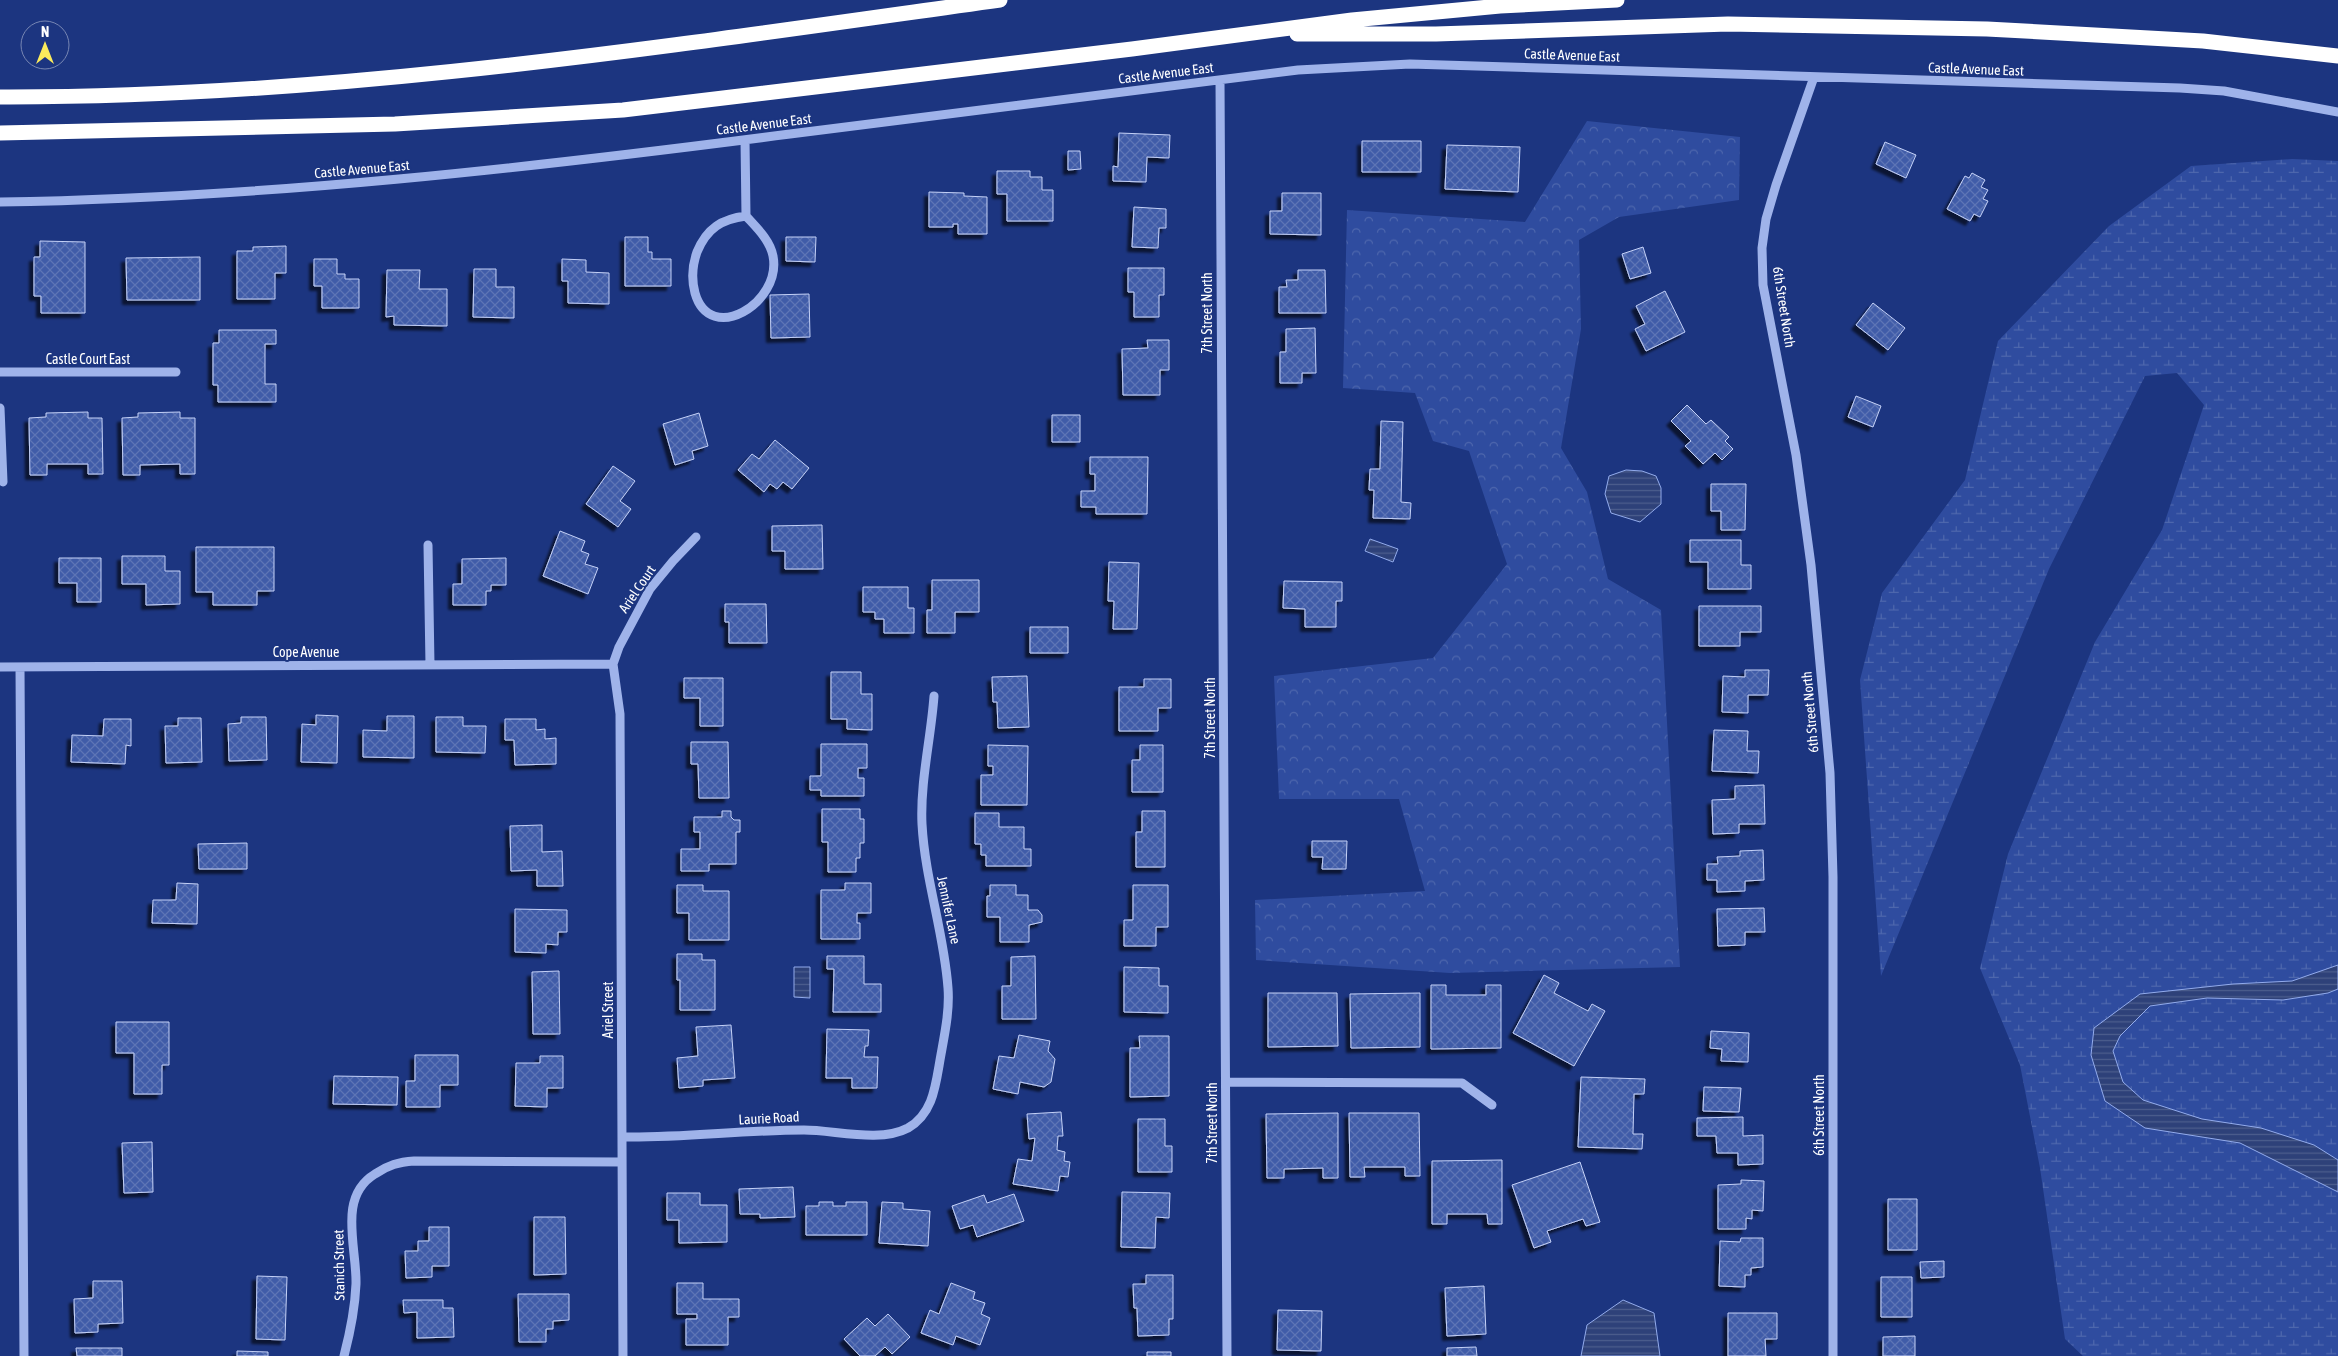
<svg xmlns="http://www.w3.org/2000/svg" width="2338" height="1356" font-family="'Asap Condensed',sans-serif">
	<defs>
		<pattern id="forest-crowns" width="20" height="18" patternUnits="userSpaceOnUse" patternTransform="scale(1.25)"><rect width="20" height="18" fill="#2f4c9f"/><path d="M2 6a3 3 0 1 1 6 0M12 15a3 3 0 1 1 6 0" fill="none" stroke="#4e67ad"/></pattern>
		<pattern id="wetland-marsh" width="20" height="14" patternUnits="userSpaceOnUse" patternTransform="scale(1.25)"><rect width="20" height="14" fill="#2f4c9f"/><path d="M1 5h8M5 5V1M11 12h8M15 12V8" fill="none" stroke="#4e67ad"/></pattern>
		<pattern id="water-rules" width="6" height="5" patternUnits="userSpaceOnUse" patternTransform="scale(1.25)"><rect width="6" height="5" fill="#2e4179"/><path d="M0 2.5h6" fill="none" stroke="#4d5e8d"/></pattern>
		<pattern id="building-cross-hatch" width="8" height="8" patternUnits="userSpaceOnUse" patternTransform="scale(1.25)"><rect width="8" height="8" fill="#405ba8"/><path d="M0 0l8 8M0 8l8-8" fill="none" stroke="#5d74b5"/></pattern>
		<filter id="shadow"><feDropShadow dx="-4.5" dy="4.5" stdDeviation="1" flood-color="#0009"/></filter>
	</defs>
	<rect width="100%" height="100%" fill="#1c3580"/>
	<path fill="url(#forest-crowns)" d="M1587,121L1740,137L1739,200L1619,217L1579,240L1581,329L1561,448L1587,492L1608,579L1661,610L1680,967L1450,973L1256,960L1255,900L1425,891L1399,799H1279L1274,676L1433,658L1507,564L1469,451L1433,441L1415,393L1343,388L1347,210L1525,222Z"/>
	<path fill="url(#wetland-marsh)" d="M2292,159L2338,161V1356H2083L2065,1339L2040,1168L2020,1065L1980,968L2008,854L2095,642L2162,530L2204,405L2177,373L2145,376L2049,569L1881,976L1860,680L1882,593L1965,480L1998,341L2109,226L2191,166Z"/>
	<path fill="url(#water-rules)" stroke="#92abec" d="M1626,470L1642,471L1656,476L1661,488V504L1640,522L1611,513L1605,494L1609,476Z
		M1370,539L1398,549L1393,562L1365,551Z
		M2338,965V989L2328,993L2283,1000L2207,998L2150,1006L2120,1036L2113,1051L2123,1082L2143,1100L2202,1119L2261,1128L2314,1145L2338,1160V1192L2240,1143L2145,1128L2105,1101L2091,1055L2094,1028L2140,994L2233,984L2292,981Z
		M794,967H810V998L794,997Z
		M1623,1300L1654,1313L1660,1356H1581L1587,1325Z"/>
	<path fill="url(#building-cross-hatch)" stroke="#c4d1f7" filter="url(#shadow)" d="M1119,133L1170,135L1169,158L1147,157L1146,182L1113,181V166L1118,167Z
		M1362,141H1421V172H1362Z
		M1885,142L1916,155L1906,178L1876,164Z
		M1447,145L1520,147L1518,192L1445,189Z
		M1068,151H1080L1081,169L1068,170Z
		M997,171H1030V177H1042V190H1053V221H1007V194H997Z
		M1972,173L1985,180L1981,187L1988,190L1983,199L1988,201L1980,217L1974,214L1970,221L1947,209L1965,176L1969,178Z
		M929,192L964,193V196L987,197V234H958V224H953V227H929Z
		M1282,193H1321V235L1270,234V211H1282Z
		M1134,207L1166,209V228H1159L1158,248L1132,247Z
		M625,237H648V252H652V259H671V286H625Z
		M786,237H816L815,262L786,261Z
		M40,241L85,242V313H41V296H34V257H40Z
		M286,246V273H275V299H237V251H253V247Z
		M1643,247L1651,273L1630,279L1622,254Z
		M200,257V300H127L126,258Z
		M314,259H337V274H345V279H359V308H322V286H314Z
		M562,259L586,260V272L609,273V304L568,303V281H562Z
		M1128,268H1164V295H1159V317H1134V292H1128Z
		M474,269H496V287H514V318L473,317Z
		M387,270H420L419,289H447V326L394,325V316L386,317Z
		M1298,270H1325L1326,313H1279V287H1287L1286,280H1298Z
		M1665,291L1685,332L1646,351L1635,329L1645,324L1636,306Z
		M809,294L810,337L771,338L770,295Z
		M1873,303L1905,328L1888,350L1856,325Z
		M1315,328L1316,373H1302V383H1280V352H1286V329Z
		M219,330H276V344H265V384H276V402H218V385H213V343H219Z
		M1147,340H1169V370H1160V395H1123L1122,349L1148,348Z
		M1856,396L1881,406L1873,427L1848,417Z
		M1687,405L1706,424L1711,420L1729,437L1725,441L1733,449L1722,460L1715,453L1703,464L1685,446L1691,441L1671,421Z
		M88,412V418H102L103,474H88V464H47V475H30L29,418L46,417V413Z
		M180,412V418H195V474H180V464L140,465V475H123L122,418L138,417V413Z
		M699,413L708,446L692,451L694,459L675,465L663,424Z
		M1052,415H1080V442H1052Z
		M1381,421L1403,422L1401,502L1411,503L1410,519L1373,518L1374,490H1369L1370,469H1380Z
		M775,440L809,468L792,489L783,482L777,489L770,484L764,492L738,470L752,454L759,459Z
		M1090,457H1148L1147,514H1096V507H1081V491H1095V474H1090Z
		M613,466L635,481L620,501L631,509L618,527L586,504Z
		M1711,484H1746L1745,530H1721V511H1711Z
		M822,525L823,569H785V551H772V526Z
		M560,531L585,541L581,551L589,554L585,564L598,568L588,594L543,576Z
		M1690,540H1741V565H1751V589H1708V562H1690Z
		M196,547H274V591H257V605H213V592H196Z
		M122,556H165V571H180V604L146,605V584H122Z
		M59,558H101V602H77V583H59Z
		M506,558V585H491V591H486V605H453V584H462V559Z
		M1109,562L1139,563L1137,629H1113L1114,601H1108Z
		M932,580H979V612H955V633H927V610H932Z
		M1284,581L1342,582V601H1336V627H1305V609L1283,608Z
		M863,587H908V608H914V633H884V619H875V612H863Z
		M725,604H766L767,643H729V622H725Z
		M1699,606H1761V632H1740V646H1699Z
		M1030,627H1068V653H1030Z
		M1745,670H1769L1768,695H1748V713L1722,712L1723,676L1745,677Z
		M831,672H861V694H872V730L847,729V719H831Z
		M1027,676L1029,727L998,728L997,702H993L992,677Z
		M684,678H723V726H700V698H684Z
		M1144,679H1171V708H1158V731H1119V687H1144Z
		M316,715L338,716L337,763L301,762L302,724L316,725Z
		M387,716H414V758L363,757V730L387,731Z
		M241,717H266L267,760L229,761L228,724L241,723Z
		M436,717H463V726H486L485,753L436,752Z
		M178,718H201L202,762L166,763L165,726H178Z
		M104,719H131V746L126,745L125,764L71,762L72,735L103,736Z
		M505,719H536V730L545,729V739L556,738V764L515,765L514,740H505Z
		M1714,730L1748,731L1747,751H1759L1758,773L1712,771Z
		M691,742H728L729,798H699L698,764H691Z
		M821,744H867V768H858V778H864V796H821V790H810V776H821Z
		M988,745L1028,746L1027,805H981V775H993V766H988Z
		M1140,745H1163V792H1132V760H1140Z
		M1764,785L1765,824H1739V833L1713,834L1712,800L1735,799V786Z
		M822,809H860V819H864V843H860V858H856V872H828V842H822Z
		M722,811H731V817L734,820H740V832H736V864H709V871H681V849H700V832H694V817H722Z
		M1142,811H1165V867H1136V832H1142Z
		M975,813H999V827H1024V849H1031V866H986V855H981V844H975Z
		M542,825V852L562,851L563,886H537V870L511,871L510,826Z
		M1312,841H1347L1346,869H1322L1323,857H1312Z
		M247,843V869H199L198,844Z
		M1763,850L1764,880L1745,881V891L1717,892V880H1707V864H1718L1717,857L1740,856V851Z
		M177,883L198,884L197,924L152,923L153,900H176Z
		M845,883H871V913H857V923H860V939H821V890H845Z
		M677,885H703V891H729V940H689V913H677Z
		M990,885H1016V895H1028V910H1038L1042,915V922L1029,925V942H1000V917H987V896H990Z
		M1133,885H1168V927H1156V946H1124V920H1133Z
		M1764,908L1765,932H1745V945L1718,946L1717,909Z
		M515,909L567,910V932H558V945L546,944V953L515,952Z
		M677,954H702V960H715V1010H680V980H677Z
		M827,956H864V984H881V1012H833L834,969H827Z
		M1035,956L1036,1019H1002V986H1011V957Z
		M1124,967L1159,968V986H1168V1013L1124,1012Z
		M559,971L560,1034H533L532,972Z
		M1544,975L1559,983L1554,993L1588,1011L1592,1004L1605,1011L1574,1066L1513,1033Z
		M1431,985H1446V995H1486V985H1501V1048L1431,1049Z
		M1268,993H1337L1338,1046L1268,1047Z
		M1420,993V1047L1351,1048L1350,994Z
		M116,1022H169V1065H162V1094H134V1053H116Z
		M731,1025L735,1078L703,1080V1086L679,1088L677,1058L698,1056L696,1027Z
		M827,1029L869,1030L868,1046H865L864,1057H878L877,1088H852V1078H826Z
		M1711,1031L1749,1033L1748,1062L1721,1061L1722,1049L1710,1048Z
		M1019,1035L1050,1041L1048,1051L1055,1059L1051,1082L1044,1087L1020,1082L1018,1094L993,1089L999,1056L1014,1058Z
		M1139,1036H1169V1096L1130,1097V1048H1140Z
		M415,1055H458V1085H440V1107H406V1081H415Z
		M540,1056H563V1088H547V1107L515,1106L516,1063H540Z
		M334,1076L398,1077L397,1105L333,1104Z
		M1581,1077L1645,1079L1644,1094H1634L1633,1134H1643L1642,1149L1578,1147Z
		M1704,1087L1741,1088L1739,1112L1703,1111Z
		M1061,1112L1063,1136H1058L1057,1150L1065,1152L1064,1161L1070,1162L1068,1177L1060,1176L1058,1191L1013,1184L1018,1159L1032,1161L1035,1138L1029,1139L1027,1114Z
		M1338,1113V1178H1323V1168L1284,1169V1178H1267L1266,1114Z
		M1349,1113H1419L1420,1176H1405V1167H1364L1365,1177H1350Z
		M1743,1117V1136L1763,1135V1164L1738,1165V1153H1717L1716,1136H1697V1118Z
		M1138,1119H1165V1146H1172V1172H1138Z
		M152,1142L153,1192L124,1193L122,1143Z
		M1502,1160V1224H1488L1487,1214H1447V1224H1432V1161Z
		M1580,1162L1600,1222L1586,1226L1583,1219L1547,1231L1551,1242L1534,1248L1512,1185Z
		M1741,1180L1764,1181L1763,1211L1752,1210V1219L1746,1218V1229H1718V1185L1741,1184Z
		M793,1187L795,1217L760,1218V1214H740L739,1189Z
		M1122,1192L1170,1193L1169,1218L1156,1217L1155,1248L1121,1247Z
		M667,1193H700V1205H727V1242L679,1243V1220H667Z
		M1014,1194L1024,1221L977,1237L973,1225L960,1229L952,1206L984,1195L987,1203Z
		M1888,1199H1917V1250H1888Z
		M819,1202H833V1206H846V1202H867V1235H806V1206H819Z
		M882,1202L903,1203V1209L930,1211L928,1246L879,1243Z
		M534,1217H565L566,1274L534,1275Z
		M429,1227H449V1266H432V1277L406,1278L405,1251H418V1241H429Z
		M1741,1238H1763V1267L1751,1268V1275H1745V1287L1719,1286L1720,1241L1740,1242Z
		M1944,1261V1277L1921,1278L1920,1262Z
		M1146,1275H1173V1319H1169V1335L1138,1336L1137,1308H1134L1133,1284H1146Z
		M257,1276L287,1277L285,1340L256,1339Z
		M1881,1277H1912V1317H1881Z
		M93,1281H122L123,1323L98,1324V1332L75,1333L74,1299L93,1298Z
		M677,1283H703V1299H739V1317H728V1345H686V1319H697V1314H677Z
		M951,1283L975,1292L973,1299L985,1303L981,1314L990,1318L980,1345L956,1336L953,1345L921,1333L930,1310L939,1314Z
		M1484,1286L1486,1334L1447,1336L1445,1288Z
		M518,1294H569V1320L553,1321V1329H546V1342H519Z
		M403,1300H443V1308H453L454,1337L417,1338V1312L404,1313Z
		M1278,1310L1322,1311L1321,1351L1277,1350Z
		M1728,1313H1777V1339H1765L1766,1356H1728Z
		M888,1314L910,1337L892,1354L885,1347L875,1356H860L844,1339L867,1318L875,1326Z
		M1915,1336V1356H1883V1337Z
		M1476,1347L1477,1356H1447V1348Z
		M76,1348H122V1356H77Z
		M237,1351L268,1352V1356H237Z
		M1147,1352H1171V1356H1147Z"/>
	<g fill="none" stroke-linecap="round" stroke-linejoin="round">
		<path stroke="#9fb3ea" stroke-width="9" d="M1814,77L1776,185L1766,219L1762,248L1763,285L1796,455L1811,565L1830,773L1833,877V1356
			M1220,80L1227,1356
			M745,140L746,216C756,227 770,240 773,256C782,303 710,346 695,293C691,278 692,266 697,252C707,228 722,219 746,216
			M0,202C265,198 528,168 790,134C959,113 1128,92 1298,70L1410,64L2180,88L2224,91L2338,112
			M0,372H176
			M0,408L3,482
			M428,545L430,665
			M0,667L613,664
			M20,667L24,1356
			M1226,1082L1462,1083L1492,1105
			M623,1137C683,1138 743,1130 804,1130C835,1130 880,1143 908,1128C931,1115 935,1090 939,1066C943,1041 950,1014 948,988C944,932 925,880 922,824C920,782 931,738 934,696
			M344,1356C350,1333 355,1308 356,1284C357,1247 337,1197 375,1174C388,1165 399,1162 414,1161L622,1162
			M623,1356L620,714L613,664L619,647L650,589L673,561L696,537"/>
		<path stroke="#fff" stroke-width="15" d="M1297,34H1436L1728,24L1987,29L2203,41L2338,56
			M0,97C336,98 668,46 1000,0
			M0,133L395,124L623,110L1132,49L1352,20L1500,6L1617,0"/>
	</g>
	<g text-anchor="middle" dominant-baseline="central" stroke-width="4" stroke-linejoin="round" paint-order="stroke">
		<g font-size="14" fill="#fff" stroke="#1c3580">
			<text transform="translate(1572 55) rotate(2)">Castle Avenue East</text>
			<text transform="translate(1976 69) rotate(2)">Castle Avenue East</text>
			<text transform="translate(1166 73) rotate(-7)">Castle Avenue East</text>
			<text transform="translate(764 124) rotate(-7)">Castle Avenue East</text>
			<text transform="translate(362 169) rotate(-5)">Castle Avenue East</text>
			<text transform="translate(1784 307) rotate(81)">6th Street North</text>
			<text transform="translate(1207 313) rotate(-90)">7th Street North</text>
			<text x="88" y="359">Castle Court East</text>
			<text transform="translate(637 589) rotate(-56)">Ariel Court</text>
			<text x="306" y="652">Cope Avenue</text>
			<text transform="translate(1810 712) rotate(-95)">6th Street North</text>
			<text transform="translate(1210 718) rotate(-90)">7th Street North</text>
			<text transform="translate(949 910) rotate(78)">Jennifer Lane</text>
			<text transform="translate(608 1010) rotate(-90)">Ariel Street</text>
			<text transform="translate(1819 1115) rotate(-90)">6th Street North</text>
			<text transform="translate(769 1118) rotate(-3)">Laurie Road</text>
			<text transform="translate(1212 1123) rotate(-90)">7th Street North</text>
			<text transform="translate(339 1265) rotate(-91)">Stanich Street</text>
		</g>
	</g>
	<g transform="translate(45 45)"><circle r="24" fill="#1c3580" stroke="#7786b3"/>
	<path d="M0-4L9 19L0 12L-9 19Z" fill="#faea5c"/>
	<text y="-8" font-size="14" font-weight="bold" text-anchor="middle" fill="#ffffff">N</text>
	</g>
</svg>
